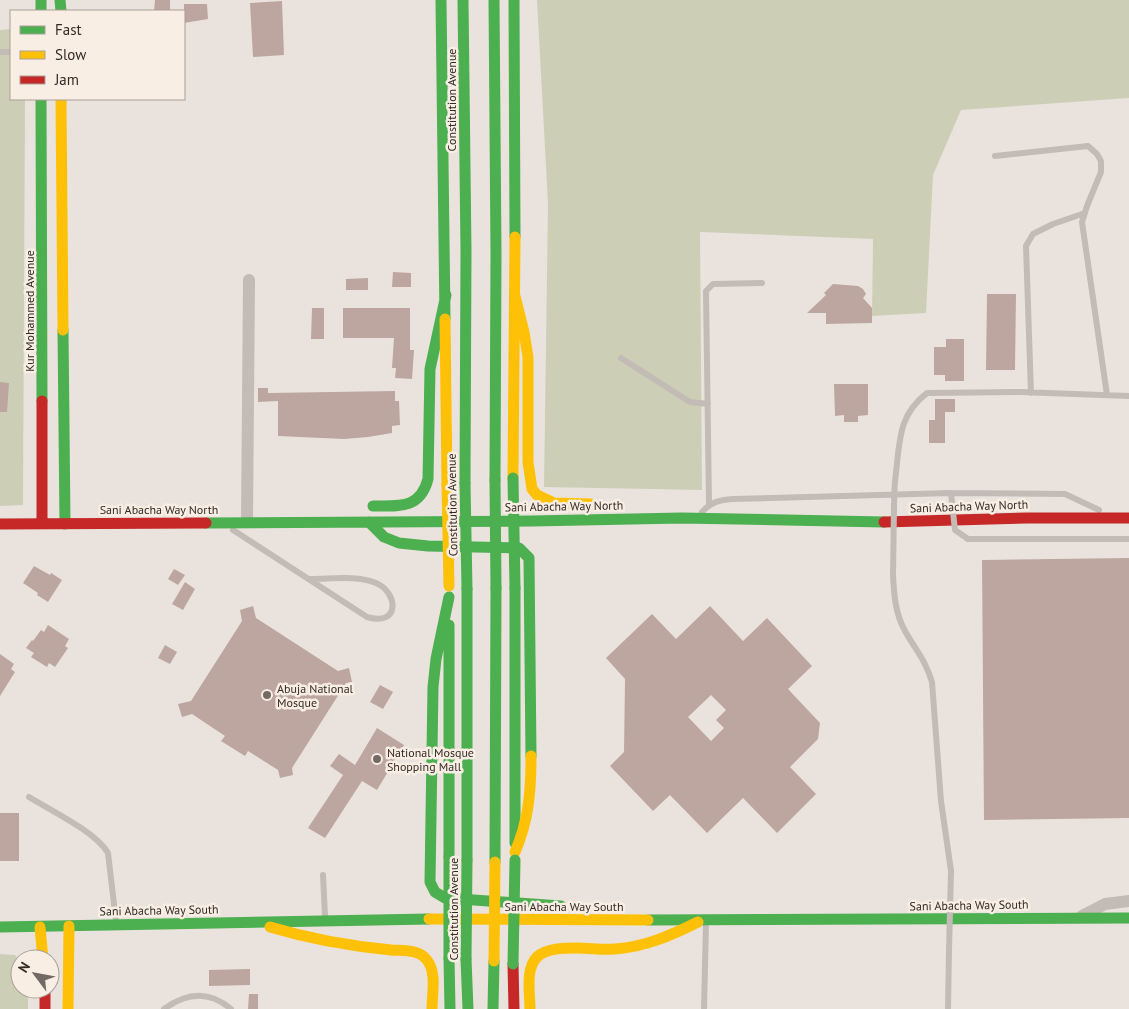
<svg xmlns="http://www.w3.org/2000/svg" width="1129" height="1009" font-family="'PT Sans',sans-serif">
	<rect width="100%" height="100%" fill="#eae3dd"/>
	<path fill="#cccfb6" d="M537,0H1129V98L961,110L933,175L926,313L872,316L873,239L700,232L702,490L544,487L548,204Z
		M11,29V99H25L23,505L0,506V30Z
		M0,954L15,955L20,962V989H28V1009H0Z"/>
	<path fill="#bda69f" fill-rule="evenodd" d="M155,0H170V11H154Z
		M282,1L284,55L253,57L250,3Z
		M184,4H207L208,19L184,23Z
		M393,272L411,273V287H392Z
		M368,278V290H346V279Z
		M833,284L858,286L863,289L866,294L863,298L872,308V323L826,324V313H807L826,295L824,293Z
		M987,294H1016L1015,370H986Z
		M312,308H324V339H311Z
		M343,308H410V350H414L412,379L395,378L396,368H392L394,338H343Z
		M946,339H964V381H945V375H934V347H946Z
		M0,382L9,383L7,412H0Z
		M834,384H868V415L858,416V422H844V415L835,416Z
		M258,388H268V393L395,391V401H399L400,425L392,426V433L368,437L344,439L278,436V401L258,402Z
		M935,399H955V412H945V443H929V420H935Z
		M1129,558V818L984,820L982,560Z
		M34,566L50,575L51,573L62,580L48,602L37,595L38,593L23,583Z
		M174,569L185,575L178,585L168,579Z
		M185,582L195,589L183,610L172,604Z
		M253,606L256,618L338,671L349,668L352,682L346,683L292,768L293,775L280,778L278,770L248,751L245,756L221,741L225,736L192,714L182,717L178,704L191,701L242,621L240,610Z
		M710,606L743,641L767,618L812,666L788,689L820,723L818,739L790,767L816,794L777,833L743,798L707,833L670,795L653,811L610,766L624,752L625,679L606,658L652,614L676,639ZM711,695L726,710L716,720L724,728L711,741L688,717Z
		M48,625L69,639L65,646L68,648L55,667L49,663L47,667L31,657L34,653L26,648L32,640L33,641L41,630L44,632Z
		M165,645L177,652L170,664L158,658Z
		M0,654L14,664L11,669L15,672L0,696Z
		M380,685L393,692L383,709L370,702Z
		M377,728L404,745L377,790L362,781L325,838L308,828L343,775L330,766L339,754L355,765Z
		M0,813H19V861H0Z
		M250,969V985L209,986V970Z
		M249,994H258V1009H248Z"/>
	<g fill="none" stroke-linecap="round" stroke-linejoin="round">
		<path stroke="#c2bbb6" stroke-width="6" d="M0,52H11
			M995,156L1088,146L1097,154L1101,161V172L1087,206L1082,222L1107,395
			M621,358L690,402L708,404
			M1031,393L1026,246L1033,234L1053,224L1085,213
			M951,493L1065,494L1099,510
			M709,504L706,291L713,284L762,283
			M894,506C894,491 895,477 897,463C900,434 902,412 927,393L1020,392L1129,396
			M702,512C711,502 719,500 733,499L951,493L952,503
			M233,530L367,617C401,627 398,592 376,583C357,575 331,579 310,579
			M968,539H1129
			M893,575C894,594 895,613 905,631C915,649 926,661 932,682L941,801L951,871
			M29,797C50,810 96,832 108,853L116,921
			M323,875L325,916
			M164,1009C186,993 209,990 231,1009
			M704,1009L706,923
			M948,1009L949,950"/>
		<path stroke="#c2bbb6" stroke-width="12" d="M247,522L249,280
			M1082,916L1105,904L1129,901"/>
		<path stroke="#4caf50" stroke-width="11" d="M41,0V11
			M60,0L61,11
			M441,0L445,319
			M463,0L466,251L465,483
			M494,0L496,254L495,480
			M514,0L515,237
			M41,99L42,401
			M63,330L65,524
			M373,506C400,506 420,509 428,479L430,369L446,295
			M369,522L384,537L399,543L428,546L519,548L529,558L531,756
			M206,523L532,521L682,518L884,522
			M515,588V843
			M467,589V860
			M449,597L436,659L433,687L430,882L435,892L445,898L561,906
			M449,625V857
			M495,862L496,588
			M648,920L1129,918
			M0,927L429,919
			M449,958L450,1009
			M466,959L468,1009
			M493,1009L494,961"/>
		<path stroke="#ffc107" stroke-width="11" d="M61,99L63,330
			M515,296L524,332L528,357V462L532,489L537,495L554,503L591,504
			M445,319L447,485
			M513,478L515,237
			M515,852C529,820 531,790 531,756
			M429,919L648,920
			M40,927L43,959
			M270,927C310,939 350,946 391,950C403,951 419,949 427,960C437,973 432,994 432,1009
			M68,1009L69,926
			M530,1009C530,994 525,969 537,957C546,948 565,948 577,948C590,948 602,950 615,949C645,947 672,935 698,922"/>
		<path stroke="#c62828" stroke-width="11" d="M42,401V524
			M884,522L1027,518H1129
			M0,524L206,523
			M513,964L514,1009
			M45,989V1009"/>
		<path stroke="#c2bbb6" stroke-width="6" d="M952,503L955,530L968,539
			M893,575L894,506
			M949,950L951,871"/>
		<path stroke="#4caf50" stroke-width="11" d="M513,478L515,588
			M495,480L496,588
			M465,483L467,589
			M449,857V958
			M466,959L467,860
			M513,964L515,860"/>
		<path stroke="#ffc107" stroke-width="11" d="M447,485L449,586
			M494,961L495,862"/>
	</g>
	<g fill="#736a65" stroke="#f8eee3" stroke-width="2">
		<circle cx="267" cy="695" r="5"/>
		<circle cx="377" cy="759" r="5"/>
	</g>
	<g text-anchor="middle" dominant-baseline="central" stroke-width="5" stroke-linejoin="round" paint-order="stroke">
		<g font-size="12" fill="#332925" stroke="#f8eee3">
			<text transform="translate(451 100) rotate(-90)">Constitution Avenue</text>
			<text transform="translate(29 311) rotate(-90)">Kur Mohammed Avenue</text>
			<text transform="translate(452 505) rotate(-91)">Constitution Avenue</text>
			<text transform="translate(564 506) rotate(-1)">Sani Abacha Way North</text>
			<text transform="translate(969 506) rotate(-2)">Sani Abacha Way North</text>
			<text x="159" y="509">Sani Abacha Way North</text>
			<text transform="translate(969 905) rotate(-1)">Sani Abacha Way South</text>
			<text x="564" y="906">Sani Abacha Way South</text>
			<text transform="translate(453 909) rotate(-90)">Constitution Avenue</text>
			<text transform="translate(159 910) rotate(-1)">Sani Abacha Way South</text>
		</g>
		<g font-size="12" fill="#332925" stroke="#f8eee3" text-anchor="start">
			<text x="277" y="688">Abuja National<tspan x="277" dy="14">Mosque</tspan></text>
			<text x="387" y="752">National Mosque<tspan x="387" dy="14">Shopping Mall</tspan></text>
		</g>
	</g>
	<rect x="10" y="10" width="175" height="90" fill="#f8eee3" stroke="#a99f97"/>
	<rect x="20" y="26" width="25" height="8" fill="#4caf50" stroke="#a99f97"/>
	<text x="55" y="35" font-size="15" fill="#332925">Fast</text>
	<rect x="20" y="51" width="25" height="8" fill="#ffc107" stroke="#a99f97"/>
	<text x="55" y="60" font-size="15" fill="#332925">Slow</text>
	<rect x="20" y="76" width="25" height="8" fill="#c62828" stroke="#a99f97"/>
	<text x="55" y="85" font-size="15" fill="#332925">Jam</text>
	<g transform="translate(35 974) rotate(302)"><circle r="24" fill="#f8eee3" stroke="#a99f97"/>
	<path d="M0-4L9 19L0 12L-9 19Z" fill="#736a65"/>
	<text y="-8" font-size="14" font-weight="bold" text-anchor="middle" fill="#332925">N</text>
	</g>
</svg>
